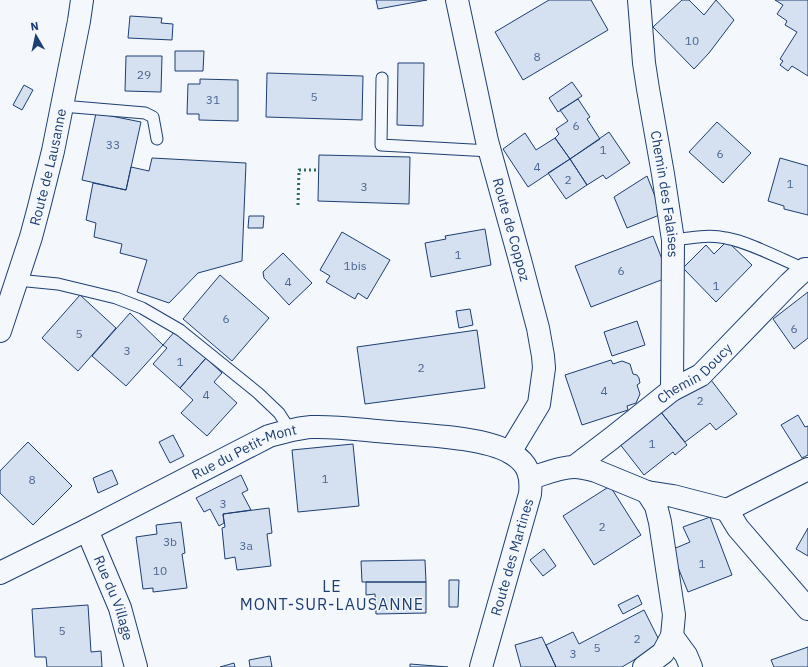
<svg xmlns="http://www.w3.org/2000/svg" width="808" height="667" font-family="'IBM Plex Sans',sans-serif">
	<rect width="100%" height="100%" fill="#f4f7fb"/>
	<path fill="#d5e0f0" stroke="#1d3f73" d="M376,0H427L378,9Z
		M549,0H591L608,30L523,80L495,32Z
		M682,0H689L704,15L716,0L734,20L709,53L694,69L653,27Z
		M775,0H808V76L792,66L788,71L780,65L783,61L780,59L797,32L785,25L787,21L777,14L783,5Z
		M130,16L162,18L161,23L173,24L172,40L128,38Z
		M175,51H204L203,71H175Z
		M126,56H162L161,92L125,91Z
		M398,63H424L423,126L397,125Z
		M267,73L363,76L362,120L266,117Z
		M200,79L238,80V121L199,120V114H187L188,84H200Z
		M572,82L582,96L558,112L549,98Z
		M24,85L33,90L22,110L13,105Z
		M578,99L590,117L587,119L600,139L570,159L555,138L559,134L556,129L568,121L560,110Z
		M96,113L141,122L126,190L82,180Z
		M717,122L751,153L723,183L689,152Z
		M609,132L630,163L606,179L603,175L587,185L570,159Z
		M525,133L536,150L555,138L570,159L528,187L503,149Z
		M319,155L410,157L409,204L318,201Z
		M152,158L246,163L242,261L198,273L169,303L137,292L147,260L120,253L122,244L94,237L96,223L86,220L93,183L126,190L131,167L149,171Z
		M780,158L808,166V215L784,209V206L768,201Z
		M570,159L587,185L566,199L548,173Z
		M647,176L662,214L627,228L614,197Z
		M249,216H264L263,228H248Z
		M485,229L491,265L431,277L425,243L446,239L445,236Z
		M342,232L390,260L367,299L358,293L355,299L326,282L330,276L320,270Z
		M653,236L669,277L591,307L575,266Z
		M727,241L752,265L716,302L683,268L706,245L714,254Z
		M283,253L312,283L289,305L264,278L263,272Z
		M220,275L269,318L232,361L183,319Z
		M808,292V338L794,349L773,319Z
		M80,295L116,328L78,371L42,338Z
		M470,309L473,325L459,328L456,311Z
		M130,313L163,345L126,386L92,356Z
		M637,321L645,345L612,356L604,332Z
		M477,330L485,388L365,404L357,347Z
		M175,331L206,358L180,388L153,364L167,348L163,345Z
		M206,358L222,373L214,382L237,403L207,436L181,413L193,400L180,388Z
		M611,360L613,364L622,361L630,364L633,374L637,375L639,378L640,383L637,385L640,394L636,403L627,406L628,410L582,425L565,375Z
		M708,376L737,414L716,430L710,423L685,442L660,411Z
		M660,411L687,445L675,455L673,452L644,475L619,443Z
		M798,415L805,427L808,426V455L802,458L781,425Z
		M173,435L184,456L170,463L159,442Z
		M28,442L72,486L33,525L0,493V471Z
		M353,444L359,506L298,512L292,450Z
		M112,470L118,484L98,493L93,478Z
		M241,475L248,490L242,493L251,510L223,514L224,523L219,526L210,509L204,512L196,498Z
		M610,486L641,535L594,565L563,516Z
		M269,508L272,533L267,534L271,566L237,570L235,557L225,559L222,528L225,527L223,514Z
		M710,517L732,575L688,592L671,550L690,542L683,527Z
		M181,522L185,553L182,554L187,588L153,592V588L143,589L136,537L157,534L156,525Z
		M808,528V556L796,549Z
		M544,549L556,566L543,576L530,560Z
		M425,560L426,582H362L361,561Z
		M449,580H459L458,607H449Z
		M366,582H426V613L376,614L375,594L366,595Z
		M638,595L642,604L623,614L618,605Z
		M88,605L91,652L101,651L102,667H47L46,657H35L32,609Z
		M644,610L661,644L622,667H556L546,645L573,632L579,644Z
		M542,637L556,667H521L515,645Z
		M808,647V667H774L771,660Z
		M270,656L272,667H250L249,660Z
		M234,663L235,667H220Z
		M410,664L448,667H410Z"/>
	<g fill="none" stroke-linecap="round" stroke-linejoin="round">
		<g stroke="#1d3f73" stroke-width="13">
			<path id="lane" d="M382,78L381,145L490,151
				M62,106L145,113L153,117L157,139
				M673,240C690,238 709,234 726,238C752,243 780,259 805,269
				M17,280L58,284L116,298L142,308L180,330L258,393L279,413L290,430"/>
		</g>
		<g stroke="#1d3f73" stroke-width="24">
			<g id="street">
				<path id="s1" d="M457,0L487,141L520,260L538,328L543,356L544,368L539,404L510,452"/>
				<path id="s2" d="M639,0L644,63L648,89L663,174L673,240L672,390"/>
				<path id="s3" d="M574,467L612,438L672,390L701,375L790,283L805,269H808"/>
				<path d="M531,478C544,474 560,467 574,467C581,467 589,469 596,471L647,492L673,496L727,510L808,469"/>
				<path d="M727,510L738,528L808,609"/>
				<path id="s4" d="M87,530L120,608L136,667"/>
				<path id="s5" d="M0,573L87,530L269,436C283,432 297,428 311,427C337,426 363,430 389,432C421,435 485,437 511,453C528,463 532,475 530,494L481,667"/>
				<path d="M672,636L686,655L691,667"/>
				<path d="M644,667L663,653L672,636L674,615L660,522L656,506L647,492"/>
			</g>
		</g>
		<g stroke="#1d3f73" stroke-width="24">
			<g id="secondary">
				<path id="s6" d="M0,331L31,237L39,207L53,151L79,21L82,0"/>
			</g>
		</g>
		<use href="#lane" stroke="#f4f7fb" stroke-width="11"/>
		<use href="#street" stroke="#f4f7fb" stroke-width="22"/>
		<use href="#secondary" stroke="#f4f7fb" stroke-width="22"/>
		<path stroke="#2c6c60" stroke-width="3" stroke-dasharray="2 3" stroke-linecap="butt" d="M298,205L299,170H319"/>
	</g>
	<g text-anchor="middle" dominant-baseline="central" stroke-width="3" stroke-linejoin="round" paint-order="stroke">
		<g font-size="12" fill="#4b6792">
			<text x="692" y="40">10</text>
			<text x="537" y="56">8</text>
			<text x="144" y="74">29</text>
			<text x="314" y="96">5</text>
			<text x="213" y="99">31</text>
			<text x="576" y="125">6</text>
			<text x="113" y="144">33</text>
			<text x="603" y="149">1</text>
			<text x="720" y="153">6</text>
			<text x="537" y="166">4</text>
			<text x="568" y="179">2</text>
			<text x="790" y="183">1</text>
			<text x="364" y="186">3</text>
			<text x="458" y="254">1</text>
			<text x="355" y="265">1bis</text>
			<text x="621" y="270">6</text>
			<text x="288" y="281">4</text>
			<text x="716" y="285">1</text>
			<text x="226" y="318">6</text>
			<text x="794" y="328">6</text>
			<text x="79" y="333">5</text>
			<text x="127" y="350">3</text>
			<text x="180" y="361">1</text>
			<text x="421" y="367">2</text>
			<text x="604" y="390">4</text>
			<text x="206" y="394">4</text>
			<text x="700" y="400">2</text>
			<text x="652" y="443">1</text>
			<text x="325" y="478">1</text>
			<text x="32" y="479">8</text>
			<text x="223" y="503">3</text>
			<text x="602" y="526">2</text>
			<text x="170" y="541">3b</text>
			<text x="246" y="545">3a</text>
			<text x="702" y="563">1</text>
			<text x="160" y="570">10</text>
			<text x="62" y="630">5</text>
			<text x="637" y="638">2</text>
			<text x="597" y="647">5</text>
			<text x="573" y="653">3</text>
		</g>
		<g font-size="14" fill="#1d3f73" stroke="#f4f7fb">
			<text stroke="none"><textPath href="#s6" startOffset="171">Route de Lausanne</textPath></text>
			<text stroke="none"><textPath href="#s2" startOffset="196">Chemin des Falaises</textPath></text>
			<text stroke="none"><textPath href="#s1" startOffset="236">Route de Coppoz</textPath></text>
			<text stroke="none"><textPath href="#s3" startOffset="153">Chemin Doucy</textPath></text>
			<text stroke="none"><textPath href="#s5" startOffset="273">Rue du Petit-Mont</textPath></text>
			<text transform="translate(512 557) rotate(-74)">Route des Martines</text>
			<text stroke="none"><textPath href="#s4" startOffset="73">Rue du Village</textPath></text>
		</g>
		<g font-size="16" letter-spacing="1" fill="#1d3f73" stroke="#f4f7fb">
			<text x="332" y="586">LE<tspan x="332" dy="18">MONT-SUR-LAUSANNE</tspan></text>
		</g>
	</g>
	<g transform="translate(36 36) rotate(351)" stroke="#f4f7fb" stroke-width="3" paint-order="stroke">
	<path d="M0-3L7 15L0 10L-7 15Z" fill="#1d3f73"/>
	<text y="-6" font-size="11" font-weight="bold" text-anchor="middle" fill="#1d3f73">N</text>
	</g>
</svg>
